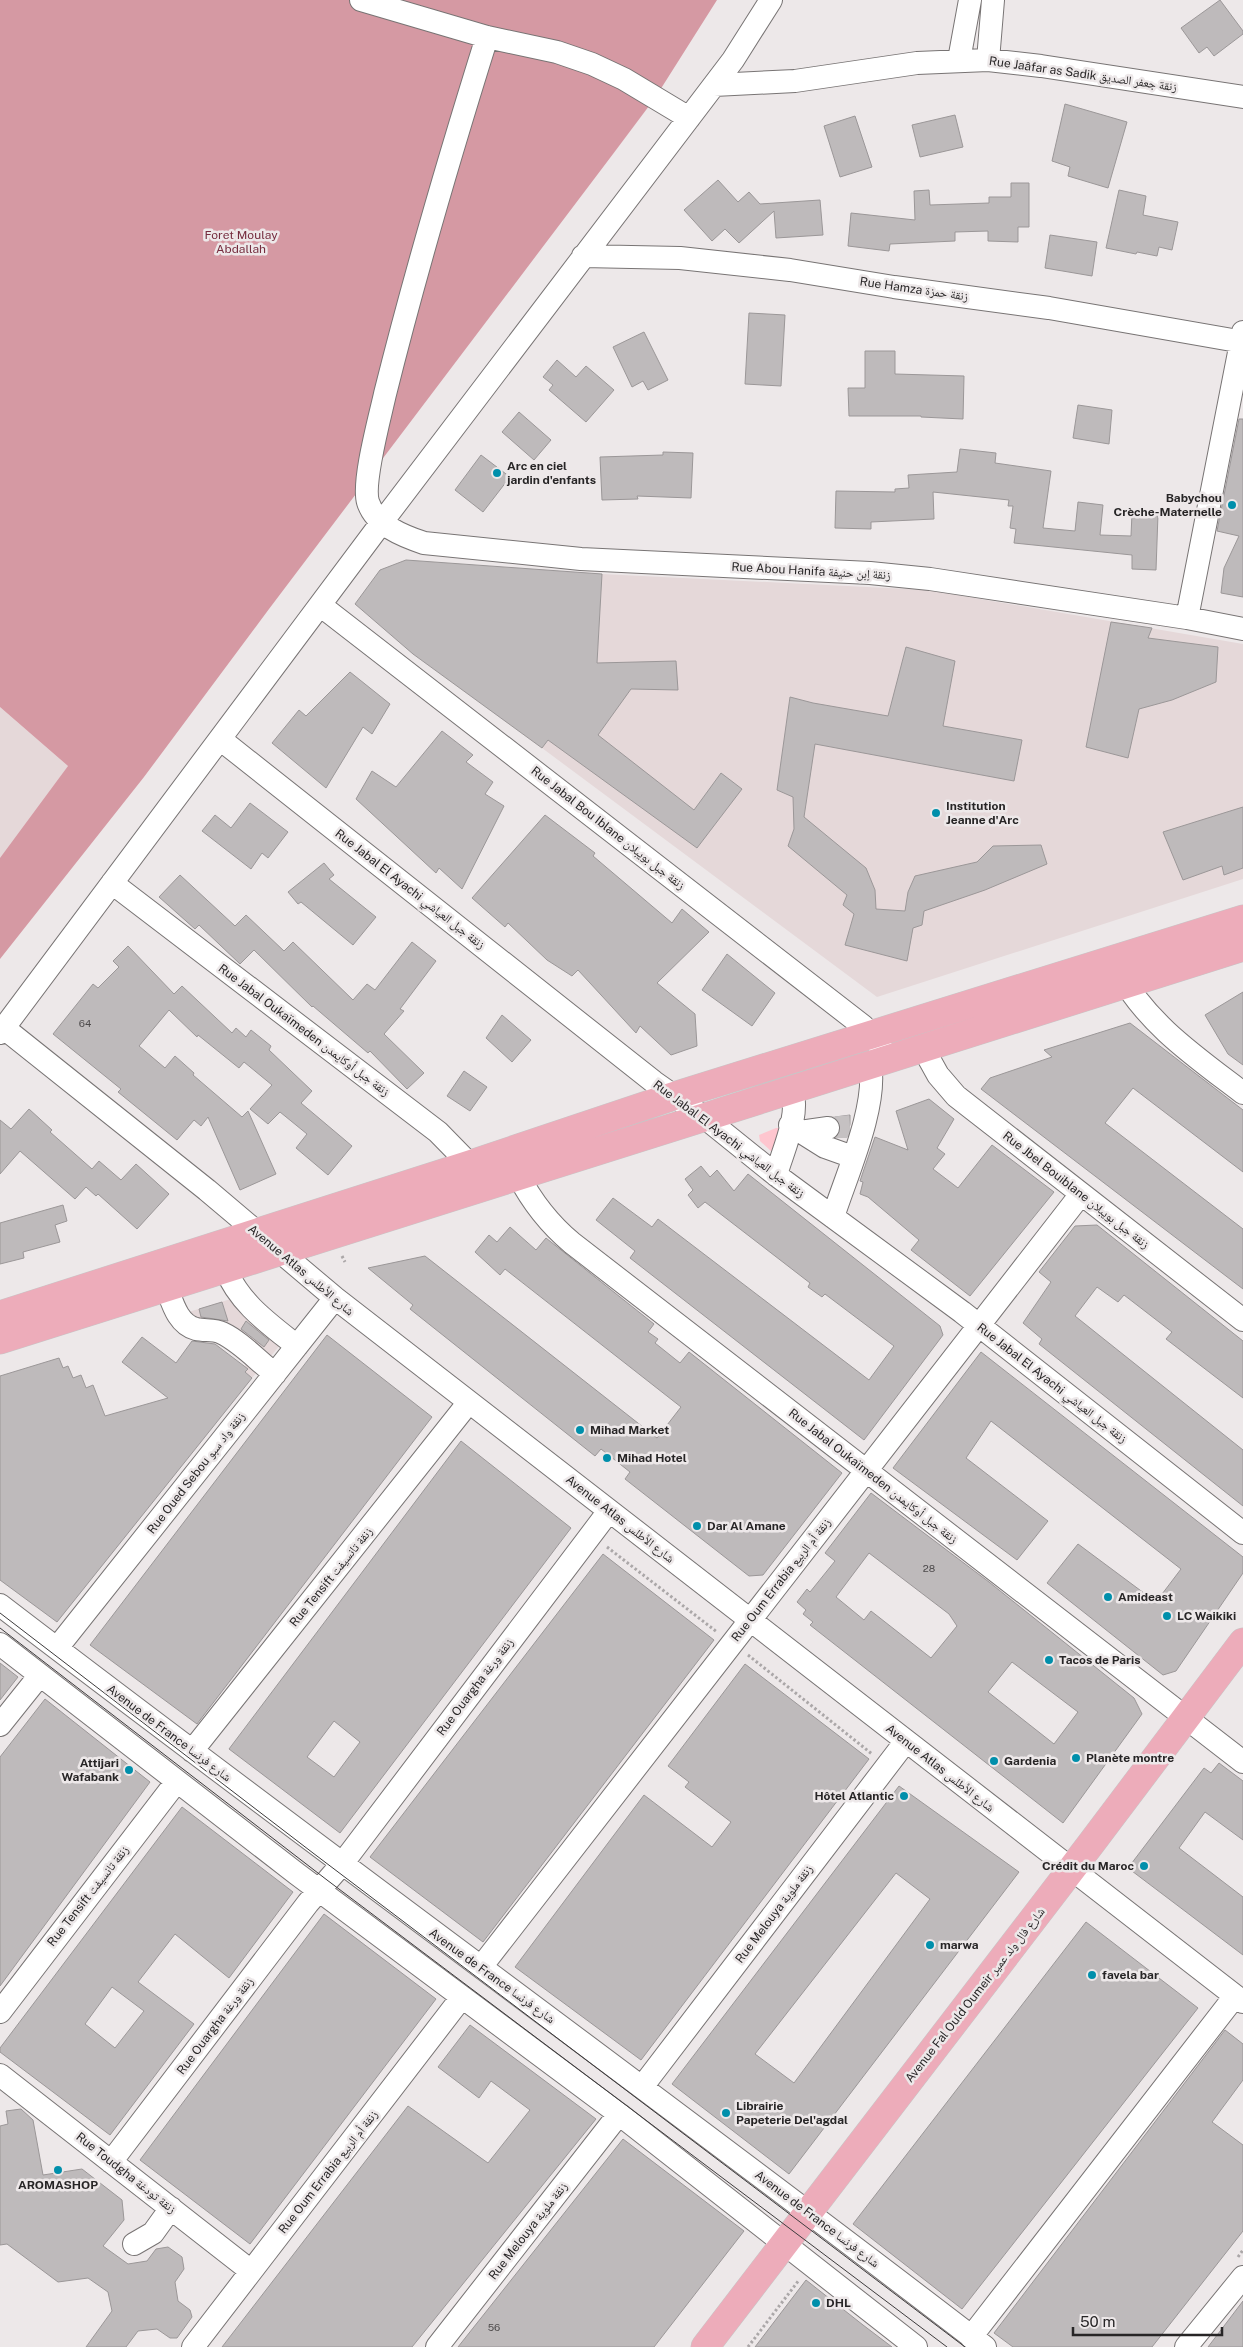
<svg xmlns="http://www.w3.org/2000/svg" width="1243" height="2347" font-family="'Public Sans','Noto Naskh Arabic',sans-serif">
	<rect width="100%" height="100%" fill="#ede8e9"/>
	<path fill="#e5d8d9" d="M602,574L928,590L1243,644V879L877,997L542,748L596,681Z
		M0,707L68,766L0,868Z
		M250,1293L293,1330L252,1378L242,1370L250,1359L212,1335L206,1342L197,1335L193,1340L166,1319Z"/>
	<path fill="#fec6cf" d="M776,1128H779L772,1152L760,1141L759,1135Z"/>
	<path fill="#d599a3" d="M0,0H717L655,98L613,154L269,609L144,777L0,959V858L68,766L0,707Z"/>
	<path fill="#bebabb" stroke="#9b9798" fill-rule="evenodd" d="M1220,0L1243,31V34L1214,56L1207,47L1199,53L1181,28Z
		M1065,104L1127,122L1108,188L1068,176L1070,167L1052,161Z
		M955,115L963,147L920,157L912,125Z
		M855,116L872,167L840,177L824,126Z
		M718,180L738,202L749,192L760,204L820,200L823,235L776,238L774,211L739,243L725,229L712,241L684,210Z
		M1011,183H1029V227H1018V242L988,241V231L955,232V241L890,244L889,251L848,246L851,213L915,220L914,191L929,190L930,205L989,203V197H1011Z
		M1119,190L1146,196L1143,215L1178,222L1172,250L1159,247L1157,256L1137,252L1136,254L1106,248Z
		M1050,235L1097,242L1092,276L1045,268Z
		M749,313L785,315L781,386L745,384Z
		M644,332L668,380L648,390L643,381L632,387L613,347Z
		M865,351H895V374L964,376L963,419L921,417V416H849L848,388H865Z
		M557,360L576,377L586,366L614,390L586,422L549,390L553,385L543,377Z
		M1078,405L1112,410L1109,444L1073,438Z
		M519,412L551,440L534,460L502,432Z
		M1239,419H1243V597L1221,593L1224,568L1239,536L1217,531Z
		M960,449L996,453L995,463L1051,471L1043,528L1075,531L1078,502L1103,505L1100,535L1131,536L1132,513L1158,514L1156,570L1132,569V555L1014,543L1016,529L1010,528L1013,506H1008L1009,500L933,492L934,519L871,522V529L835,528L836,491L895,492V489L909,488L908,475L957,472Z
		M663,452L693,453L691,498L637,496L638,499L602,500L600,457L663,455Z
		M481,455L510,477L483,512L455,490Z
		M406,560L602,574L597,663L676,661L678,690L631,689L598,735L694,810L721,773L742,789L697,848L548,740L542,748L413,654L355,604L380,570Z
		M1111,622L1152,628L1148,638L1218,647L1216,682L1172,700L1139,709L1128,758L1086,747Z
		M906,647L955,661L943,726L1022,740L1014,781L815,744L804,817L866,868L875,890L876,909L905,911L908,892L915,876L977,862L993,846L1041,845L1047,864L985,890L924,911L922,925L913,928L907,961L845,945L854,914L843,905L847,895L788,846L794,829L793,797L777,790L790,697L813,703L888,716Z
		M350,672L390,704L372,734L363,727L326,788L272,743L299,710L306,716Z
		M442,731L473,755L466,762L493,782L485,794L504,806L462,889L439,868L436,873L356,799L372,771L396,787Z
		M250,803L288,832L268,858L262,853L251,869L202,831L215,815L231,828Z
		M1243,807V868L1224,875L1222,866L1183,880L1163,832Z
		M545,815L595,853L593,856L672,923L682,909L709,932L657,983L695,1014L697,1046L671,1055L640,1026L636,1033L578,970L572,976L547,960L508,923L505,927L472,898Z
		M324,863L334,875L329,879L376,917L353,945L301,902L298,904L288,892Z
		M180,875L235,926L246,915L284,951L293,942L353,1000L367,984L375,990L412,942L436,961L400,1009L404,1011L384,1034L424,1073L407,1089L370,1051L368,1053L313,1006L312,1007L254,950L240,964L199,925L195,929L159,897Z
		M128,946L174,994L182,986L232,1033L236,1028L246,1037L251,1030L271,1046L269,1050L312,1091L301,1103L352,1146L328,1175L296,1148L307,1134L280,1112L268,1124L250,1109L272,1085L244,1062L239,1068L198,1035L197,1037L169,1010L139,1046L165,1068L175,1056L194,1073L193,1075L242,1117L248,1111L276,1174L240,1190L208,1117L201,1126L194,1120L177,1140L118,1092L121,1089L53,1034L93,984L98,988L119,967L113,961Z
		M727,954L775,993L752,1026L702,990Z
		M1243,992V1065L1228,1054L1205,1015Z
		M502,1015L531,1040L512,1062L486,1038Z
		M1130,1023L1243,1110V1172L1133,1088L1105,1123L1243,1229V1289L981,1089L990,1078L1052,1057L1044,1050Z
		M464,1071L487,1087L470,1111L447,1096Z
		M929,1099L954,1119L937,1148L945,1154L933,1169L958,1188L992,1145L1054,1192L970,1296L911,1250L919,1240L868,1197L860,1194L863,1182L860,1181L875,1137L908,1150L896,1111Z
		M29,1109L52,1130L50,1132L92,1169L99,1161L121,1180L136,1164L169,1194L137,1229L98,1194L96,1196L86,1187L75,1199L20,1151L0,1174V1120L11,1129Z
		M850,1115V1124L847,1137H837L841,1127L835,1117Z
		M701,1166L710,1177L717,1170L734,1191L748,1174L940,1326L943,1335L864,1440L630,1258L635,1251L596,1220L613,1198L652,1227L658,1219L869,1380L894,1346L825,1294L822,1297L808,1287L810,1283L705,1202L698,1208L688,1195L693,1190L685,1179Z
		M63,1205L67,1221L55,1225L60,1242L23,1252L24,1258L0,1264V1223Z
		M1097,1225L1243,1341V1398L1166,1339L1172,1332L1124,1295L1118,1302L1097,1287L1075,1316L1243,1450V1506L1039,1344L1042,1339L1023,1323L1051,1282L1039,1272L1075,1226Z
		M510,1227L536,1250L546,1238L654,1324L648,1332L658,1339L655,1343L680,1363L689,1352L842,1473L763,1575L749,1576L625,1479L630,1472L601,1449L595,1456L410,1309L413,1305L368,1268L425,1256L657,1438L681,1407L505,1269L500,1275L475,1252L489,1235L497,1242Z
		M222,1302L228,1321L201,1317L199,1309Z
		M246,1321L269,1340L264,1347L241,1329Z
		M327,1335L432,1417L197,1724L90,1645Z
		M142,1337L176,1363L192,1341L215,1344L248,1369L245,1372L252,1378L57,1622L0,1580V1376L59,1358L63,1368L68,1366L73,1378L81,1375L86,1388L93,1385L105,1416L168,1398L122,1362Z
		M981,1352L1243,1557V1573L1176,1671L1163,1675L1047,1583L1078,1544L1156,1602L1181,1569L991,1421L966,1458L1048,1521L1017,1560L893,1468Z
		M461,1441L571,1528L340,1833L229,1749ZM334,1721L360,1742L334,1777L307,1757Z
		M871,1493L989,1582L1134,1698L1142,1714L1063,1823L810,1625L813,1622L803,1614L806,1610L797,1602L807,1589L810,1592L835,1561L825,1553ZM869,1553L949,1614L957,1626L931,1658L871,1611L864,1620L836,1597ZM1012,1662L1078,1712L1054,1744L988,1692Z
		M603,1554L714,1640L483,1942L370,1857Z
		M0,1663L18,1677L0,1700Z
		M745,1664L869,1759L641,2060L515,1967L644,1795L712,1847L731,1822L685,1787L689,1782L668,1766Z
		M45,1699L150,1782L0,1986V1757Z
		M1219,1763L1243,1781V1840L1205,1812L1179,1848L1243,1897V1955L1128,1868L1204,1768L1211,1773Z
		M899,1786L1019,1872L789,2174L672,2084ZM896,1873L930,1899L794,2083L755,2054Z
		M182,1807L293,1892L229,1978L175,1934L138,1982L194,2024L110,2135L0,2052V2048ZM112,1987L144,2011L115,2048L85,2024Z
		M324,1914L436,1999L250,2244L140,2160Z
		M1086,1922L1198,2008L962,2309L853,2224Z
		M470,2025L596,2119L412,2347H222L408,2106L488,2163L530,2110L491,2081L479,2098L438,2067Z
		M1225,2030L1243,2044V2080L1212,2122L1243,2145V2231L1152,2347H1013L994,2333Z
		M21,2109L33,2120L43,2175L82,2169L122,2200L124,2220L103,2246L128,2264L147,2261L156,2249L168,2247L182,2257L184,2269L175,2282L178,2301L190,2310L192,2317L177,2338H170L157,2329L138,2331L126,2347H86L112,2311L108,2292L88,2278L58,2282L7,2244L0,2245V2126L8,2124L6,2111Z
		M623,2139L744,2231L654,2347H458Z
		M806,2280L863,2325L892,2347H755Z
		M1243,2301V2347H1208Z"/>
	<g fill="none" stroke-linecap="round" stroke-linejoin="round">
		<path stroke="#c5c1c2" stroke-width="22" stroke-dasharray="22 11" stroke-linecap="butt" d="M828,1128L851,1126"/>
		<g stroke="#787474" stroke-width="24">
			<path id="minor" d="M361,0L487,37L557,52L592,64L624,79L689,118
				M487,37C450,155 415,274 385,394C380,417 362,482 368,502C375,525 403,536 424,543L581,559L870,573L930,579L1187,618L1243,629
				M959,60L970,0
				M988,60L993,0
				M714,85L795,81L917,63L988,60L1041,66L1243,97
				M583,256L680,258L790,270L894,287L1049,308L1243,342
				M320,605L863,1026L881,1047
				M1187,618L1243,332
				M220,739L654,1082L704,1117L776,1175L962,1312L1243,1533
				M112,883L438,1132L481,1176
				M1118,971C1147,1024 1196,1057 1243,1093
				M4,1028L207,1190L335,1298L1243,2002
				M0,1033L382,522L733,60L771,0
				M923,1048L938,1075L956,1096L1243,1320
				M790,1125L825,1147L853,1157
				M800,1132L828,1128
				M518,1175C532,1202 548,1223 572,1243L1243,1762
				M776,1175C783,1150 800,1116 792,1089
				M833,1217C846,1176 878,1106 870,1064
				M225,1268C239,1303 268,1323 297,1346
				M166,1286C172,1301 177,1324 196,1329C205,1331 214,1329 222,1333C241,1342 258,1361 275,1374
				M0,1605C326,1855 659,2096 985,2347
				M0,1644L297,1874L619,2114L916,2347
				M57,1648L335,1298
				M0,1725L40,1675
				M192,1751L469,1402
				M481,1967L1081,1194
				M0,2012L177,1781
				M0,2075L251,2271
				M642,2087L906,1741
				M111,2162L308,1903L342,1864L609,1511
				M134,2244L153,2233L171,2208
				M971,2337L1235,1996
				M193,2347L462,1997
				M437,2347L619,2114
				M1186,2347L1243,2277"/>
		</g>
		<g stroke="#c7c6c7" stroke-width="29">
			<path id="major" d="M0,1315L471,1164L674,1096L1243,919
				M0,1340L1243,947
				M705,2347L1090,1845L1243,1642"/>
		</g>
		<path stroke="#aba7a8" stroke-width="3" stroke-dasharray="2.5 2.5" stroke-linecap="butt" d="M342,1256L345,1262
			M607,1547L717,1632
			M748,1655L872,1754
			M1238,2257L1243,2250
			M748,2347L799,2280"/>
		<use href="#minor" stroke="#fff" stroke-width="22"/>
		<use href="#major" stroke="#edacba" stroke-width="28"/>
		<path stroke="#3d3b3c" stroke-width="1" d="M0,1613L313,1853L965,2347
			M0,1628L327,1880L947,2347"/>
	</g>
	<g fill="#008fab" stroke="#ede8e9" stroke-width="2">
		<circle cx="497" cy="473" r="5"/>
		<circle cx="1232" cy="505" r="5"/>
		<circle cx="936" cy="813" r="5"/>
		<circle cx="580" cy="1430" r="5"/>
		<circle cx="607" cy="1458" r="5"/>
		<circle cx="697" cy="1526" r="5"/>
		<circle cx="1108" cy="1597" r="5"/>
		<circle cx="1167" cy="1616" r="5"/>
		<circle cx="1049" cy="1660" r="5"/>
		<circle cx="1076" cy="1758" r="5"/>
		<circle cx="994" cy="1761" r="5"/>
		<circle cx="129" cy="1770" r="5"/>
		<circle cx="904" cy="1796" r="5"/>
		<circle cx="1144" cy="1866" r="5"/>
		<circle cx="930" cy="1945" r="5"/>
		<circle cx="1092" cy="1975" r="5"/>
		<circle cx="726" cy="2113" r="5"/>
		<circle cx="58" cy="2170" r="5"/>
		<circle cx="816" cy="2303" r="5"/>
	</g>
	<g text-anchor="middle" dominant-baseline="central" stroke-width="5" stroke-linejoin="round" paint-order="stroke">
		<g font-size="10" fill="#4d4a4b">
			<text x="85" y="1023">64</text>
			<text x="929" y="1568">28</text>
			<text x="494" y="2327">56</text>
		</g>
		<g font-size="12" fill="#272526" stroke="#ede8e9">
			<text transform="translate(1083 74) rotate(8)">Rue Jaâfar as Sadik زنقة جعفر الصديق</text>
			<text transform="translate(914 289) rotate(8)">Rue Hamza زنقة حمزة</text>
			<text transform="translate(811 571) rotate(3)">Rue Abou Hanifa زنقة اٍبن حنيفة</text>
			<text transform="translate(608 828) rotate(38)">Rue Jabal Bou Iblane زنقة جبل بويبلان</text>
			<text transform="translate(410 889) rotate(38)">Rue Jabal El Ayachi زنقة جبل العياشي</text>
			<text transform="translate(304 1030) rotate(37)">Rue Jabal Oukaïmeden زنقة جبل أوكايمدن</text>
			<text transform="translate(729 1139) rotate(37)">Rue Jabal El Ayachi زنقة جبل العياشي</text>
			<text transform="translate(1076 1190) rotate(38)">Rue Jbel Bouiblane زنقة جبل بويبلان</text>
			<text transform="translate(301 1270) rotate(40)">Avenue Atlas شارع الأطلس</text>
			<text transform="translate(1052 1383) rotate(38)">Rue Jabal El Ayachi زنقة جبل العياشي</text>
			<text transform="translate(196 1473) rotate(-52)">Rue Oued Sebou زنقة واد سبو</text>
			<text transform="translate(873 1476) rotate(38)">Rue Jabal Oukaïmeden زنقة جبل أوكايمدن</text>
			<text transform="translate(620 1519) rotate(38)">Avenue Atlas شارع الأطلس</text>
			<text transform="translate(331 1577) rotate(-51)">Rue Tensift زنقة تانسيفت</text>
			<text transform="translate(781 1580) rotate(-52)">Rue Oum Errabia زنقة أم الربيع</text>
			<text transform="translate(475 1687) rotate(-53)">Rue Ouargha زنقة ورغة</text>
			<text transform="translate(169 1733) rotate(37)">Avenue de France شارع فرنسا</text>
			<text transform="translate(940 1768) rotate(38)">Avenue Atlas شارع الأطلس</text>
			<text transform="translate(88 1896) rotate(-52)">Rue Tensift زنقة تانسيفت</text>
			<text transform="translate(774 1914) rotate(-53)">Rue Melouya زنقة ملوية</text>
			<text transform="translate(492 1976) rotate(36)">Avenue de France شارع فرنسا</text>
			<text transform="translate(975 1995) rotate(-52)">Avenue Fal Ould Oumeir شارع فال ولد عمير</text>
			<text transform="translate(215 2026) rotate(-53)">Rue Ouargha زنقة ورغة</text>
			<text transform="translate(328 2172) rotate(-52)">Rue Oum Errabia زنقة أم الربيع</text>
			<text transform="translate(126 2173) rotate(38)">Rue Toudgha زنقة تودغة</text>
			<text transform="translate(817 2219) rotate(37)">Avenue de France شارع فرنسا</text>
			<text transform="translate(528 2231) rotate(-52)">Rue Melouya زنقة ملوية</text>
		</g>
		<g font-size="12" fill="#752c3e" stroke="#ede8e9">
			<text x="241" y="235">Foret Moulay<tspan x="241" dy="14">Abdallah</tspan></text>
		</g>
		<g font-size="12" font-weight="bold" fill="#272526" stroke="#ede8e9" text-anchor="start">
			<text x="507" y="466">Arc en ciel<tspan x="507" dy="14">jardin d'enfants</tspan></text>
			<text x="1222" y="498" text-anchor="end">Babychou<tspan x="1222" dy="14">Crèche-Maternelle</tspan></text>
			<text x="946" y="806">Institution<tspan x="946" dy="14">Jeanne d'Arc</tspan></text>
			<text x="590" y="1430">Mihad Market</text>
			<text x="617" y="1458">Mihad Hotel</text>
			<text x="707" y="1526">Dar Al Amane</text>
			<text x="1118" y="1597">Amideast</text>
			<text x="1177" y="1616">LC Waikiki</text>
			<text x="1059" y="1660">Tacos de Paris</text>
			<text x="1086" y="1758">Planète montre</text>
			<text x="1004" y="1761">Gardenia</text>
			<text x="119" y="1763" text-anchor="end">Attijari<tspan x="119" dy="14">Wafabank</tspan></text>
			<text x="894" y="1796" text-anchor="end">Hôtel Atlantic</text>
			<text x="1134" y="1866" text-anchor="end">Crédit du Maroc</text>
			<text x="940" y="1945">marwa</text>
			<text x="1102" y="1975">favela bar</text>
			<text x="736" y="2106">Librairie<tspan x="736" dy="14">Papeterie Del'agdal</tspan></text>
			<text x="58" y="2185" text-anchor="middle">AROMASHOP</text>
			<text x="826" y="2303">DHL</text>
		</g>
	</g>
	<path d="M1073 2327v8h149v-8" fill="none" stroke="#272526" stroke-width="2.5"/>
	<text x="1080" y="2327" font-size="15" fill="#272526" stroke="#ede8e9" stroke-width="4" paint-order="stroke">50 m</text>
</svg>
